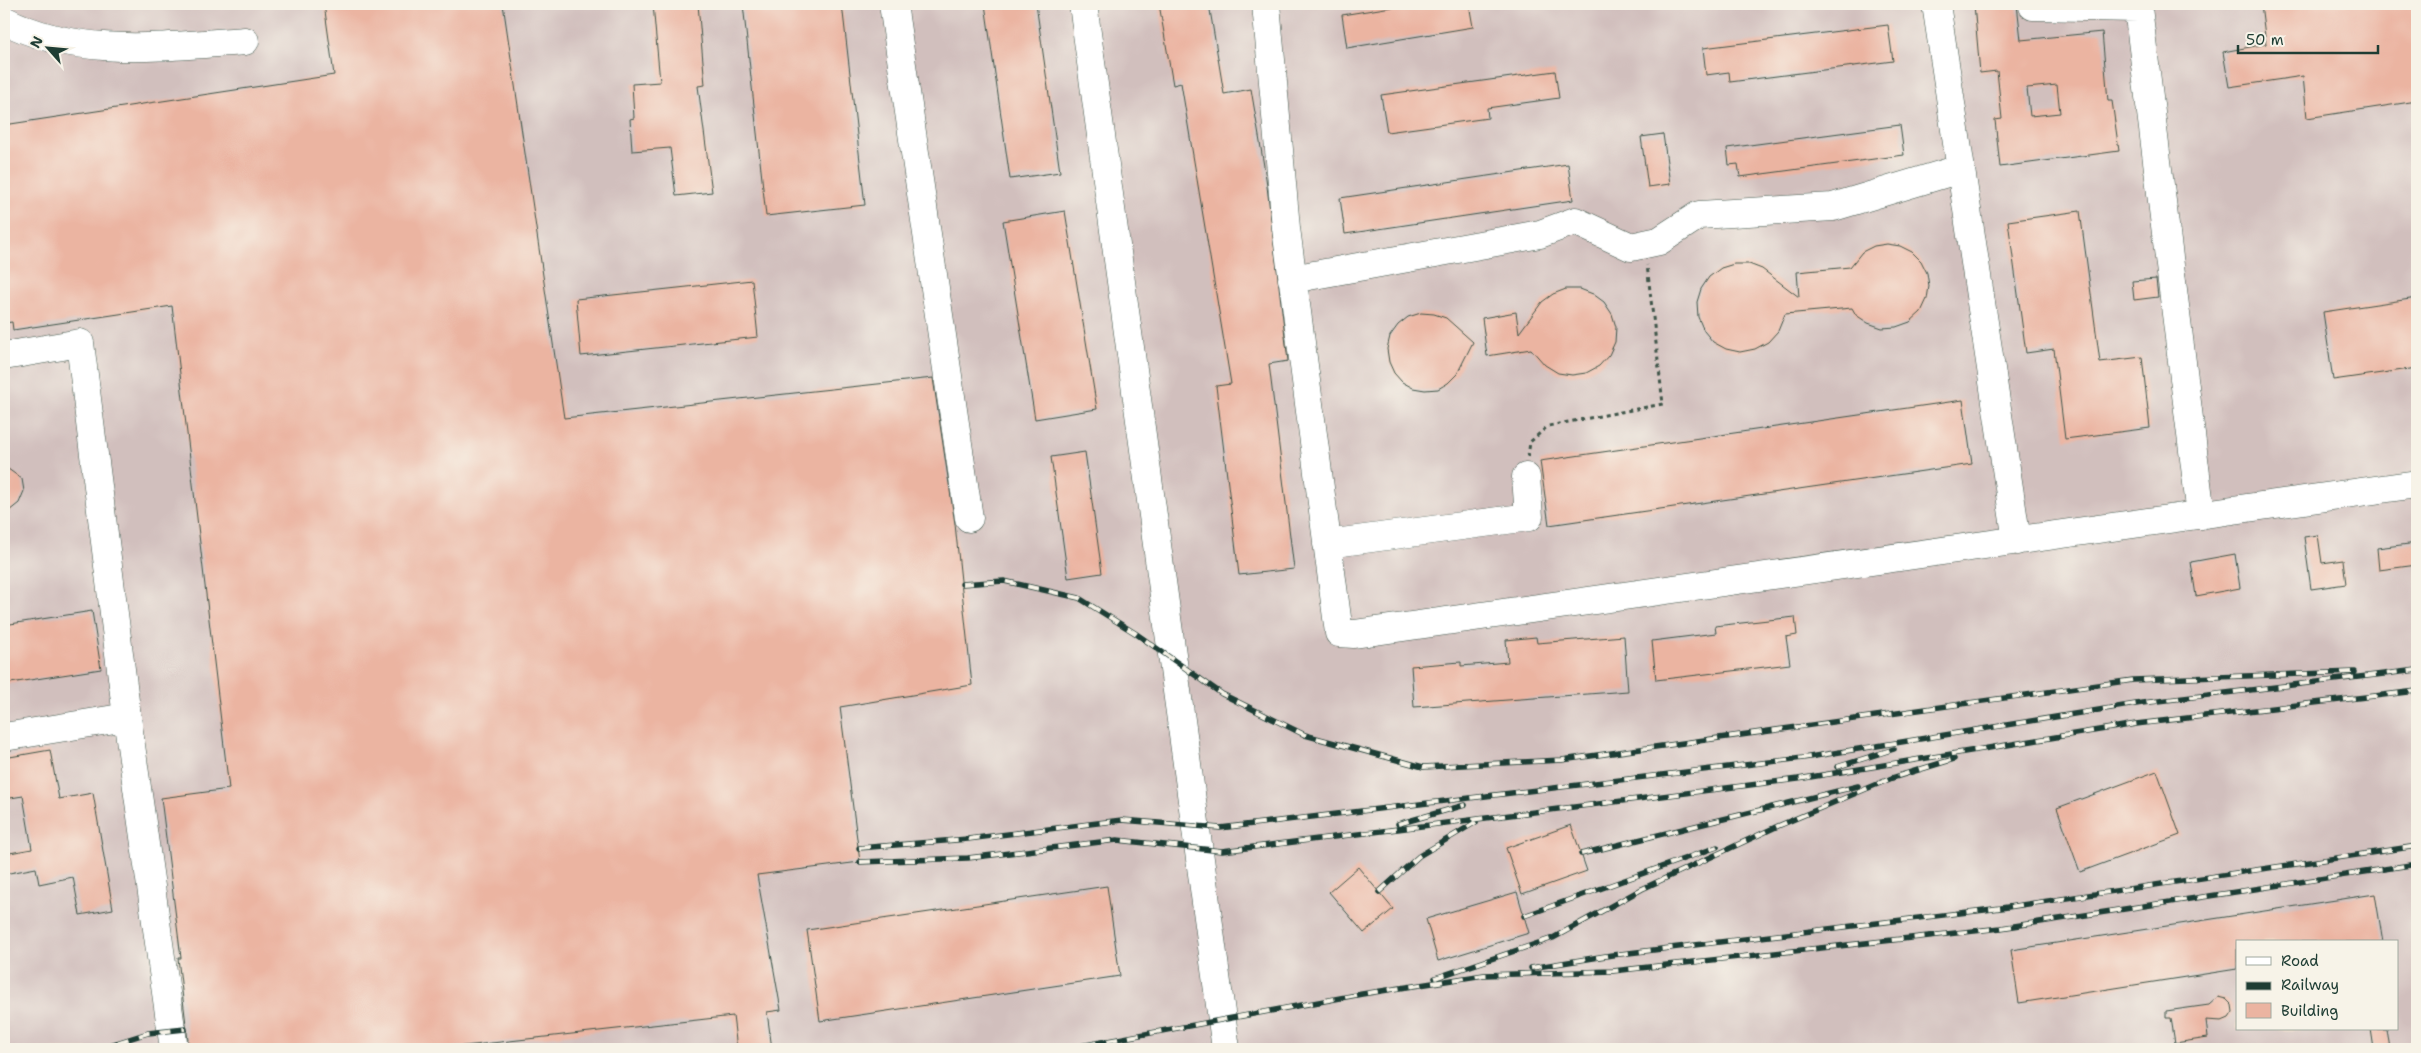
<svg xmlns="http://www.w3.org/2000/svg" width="2421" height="1053" font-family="'Shantell Sans',sans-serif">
	<rect width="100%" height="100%" fill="#f7f3e8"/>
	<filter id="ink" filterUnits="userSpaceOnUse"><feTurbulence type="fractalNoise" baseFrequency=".02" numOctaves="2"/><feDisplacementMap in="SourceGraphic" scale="10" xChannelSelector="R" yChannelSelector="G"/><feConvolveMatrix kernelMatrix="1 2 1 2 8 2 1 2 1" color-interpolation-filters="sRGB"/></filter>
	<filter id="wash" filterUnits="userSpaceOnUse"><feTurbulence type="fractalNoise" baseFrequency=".0096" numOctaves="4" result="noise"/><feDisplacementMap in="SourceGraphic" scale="20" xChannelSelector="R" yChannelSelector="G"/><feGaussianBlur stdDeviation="1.12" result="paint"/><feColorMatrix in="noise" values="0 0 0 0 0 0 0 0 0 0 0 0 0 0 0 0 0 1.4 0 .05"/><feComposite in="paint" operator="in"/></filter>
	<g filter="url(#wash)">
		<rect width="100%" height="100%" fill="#f3dcc0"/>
		<path fill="#d1bfbd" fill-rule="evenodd" d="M4,4H2417V1049H4ZM2237,942H2397V1029H2237Z"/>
		<g id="blocks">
			<path fill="#ebb4a1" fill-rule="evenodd" d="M324,4H503L564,418L933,378L955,524L972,685L840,707L860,862L757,875L781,1010L767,1012L772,1049H737L733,1016L438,1049H189L178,958H181L161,798L229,789L172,306L13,330L12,322L4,323V125L334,75Z
				M653,4H698L705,85L698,86L712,192L676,196L670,148L632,151L630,119L634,118L632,84L660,82Z
				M743,4H842L865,205L766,216Z
				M985,4H1036L1060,172L1010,179Z
				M1159,4H1209L1224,94L1251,89L1266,178L1288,361L1269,364L1294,569L1239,575L1216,386L1231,384L1181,83L1173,85Z
				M1410,4H1469L1473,27L1347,48L1342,15Z
				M1974,4H2017L2021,40L2102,32L2108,101H2112L2119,151L2000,167L1995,120L2002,119L1997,71L1980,73ZM2057,85L2060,113L2030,116L2027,88Z
				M2261,4H2417V101L2307,118L2303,76L2229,87L2223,52L2266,44Z
				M1888,25L1893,61L1730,82L1729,72L1706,75L1703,48Z
				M1555,71L1559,98L1487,108L1488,118L1387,132L1381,95Z
				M1900,125L1904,155L1740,177L1738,164L1729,165L1727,148Z
				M1663,134L1670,184L1648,187L1641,137Z
				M1568,164L1573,200L1345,234L1340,198Z
				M1065,211L1097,409L1035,419L1003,221Z
				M2080,211L2100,362L2142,357L2150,428L2065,439L2054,349L2026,353L2008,221Z
				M1887,244L1900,246L1912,252L1921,261L1927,273L1929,286L1927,299L1921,312L1910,322L1896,327L1882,328L1868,323L1856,315L1852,308L1785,314L1778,331L1768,342L1755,349L1740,352L1726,349L1713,342L1704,331L1698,317L1697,302L1701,289L1709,277L1721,268L1734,264H1749L1762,269L1799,297L1797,272L1850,267L1862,252L1874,246Z
				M2156,279L2158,297L2134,300L2132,281Z
				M752,280L758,337L581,356L576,299Z
				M1566,289H1580L1593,294L1604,302L1612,314L1616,327L1615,342L1609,355L1599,366L1586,373L1572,375L1558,373L1545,365L1531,349L1487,356L1482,318L1516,312L1519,333L1542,302L1553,294Z
				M2417,298V368L2333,380L2323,312Z
				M1421,313L1434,314L1446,318L1473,342L1457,374L1448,383L1438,389L1425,390L1413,388L1402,382L1394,373L1389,362L1387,349L1390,336L1398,325L1408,317Z
				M1963,400L1972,464L1549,525L1540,461Z
				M1085,452L1102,573L1068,578L1051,457Z
				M4,466L22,479L24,491L19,503L4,515Z
				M2318,535L2322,563L2343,560L2346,584L2311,589L2304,537Z
				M2417,543V565L2379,570L2377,548Z
				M2235,554L2240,588L2196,596L2191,562Z
				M92,611L101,669L4,684V625Z
				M1795,617L1797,635L1786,637L1790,664L1656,680L1652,641L1716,633L1715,626Z
				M1624,636L1628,691L1414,707L1411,666L1461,662V666L1508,662L1506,640L1536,637L1537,643Z
				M50,750L59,799L93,793L113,909L80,915L73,877L39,884L36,868L4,874V854L32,849L23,796L4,799V758Z
				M2157,771L2180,835L2080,872L2057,808Z
				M1571,825L1587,871L1522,894L1506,848Z
				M1358,867L1393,909L1364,933L1329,892Z
				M1107,886L1120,976L820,1021L807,930Z
				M1517,892L1529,933L1438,961L1426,919Z
				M2375,894L2383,942H2237V969L2019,1003L2011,950Z
				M2218,997L2226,999L2232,1005L2233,1012L2229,1018L2222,1021L2206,1020L2208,1038L2175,1043L2171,1018H2166V1011L2209,1005Z
				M2371,1029H2387L2390,1049H2374Z"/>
		</g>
	</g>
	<g filter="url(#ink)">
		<use href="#blocks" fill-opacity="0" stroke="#3f5549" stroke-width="1"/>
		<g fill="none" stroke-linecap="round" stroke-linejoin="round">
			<g stroke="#3f5549" stroke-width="29">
				<path id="minor" d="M893,4L969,518
					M1083,4L1226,1049
					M1266,4L1286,228L1339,633L1354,634L2417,484
					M1936,4L2017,541
					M2033,4V6L2138,8L2201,515
					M4,20C79,59 164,46 245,41
					M1292,279L1540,234L1575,221L1631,247L1659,241L1699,215L1833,207L1960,169
					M4,356L80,343L127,717L174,1049
					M1327,544L1529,517L1526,477
					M4,737L127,717"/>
			</g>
			<path stroke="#3f5549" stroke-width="3" stroke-dasharray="4 4" stroke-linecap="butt" d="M1528,457L1530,442L1548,426L1663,404L1647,265"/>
			<use href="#minor" stroke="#fff" stroke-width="28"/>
			<g stroke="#1f3d34" stroke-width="5.5">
				<path id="rail" d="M4,5L14,4
					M962,584L1004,581L1079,598L1135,633L1222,694L1305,735L1423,767L1562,760L2133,680L2355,672
					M1837,767L1894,749
					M1398,824L1465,805
					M859,848L968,839L1122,820L1220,828L1803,758L2142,703L2417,670
					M1581,854L1858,786
					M860,862L968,858L1117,840L1222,851L1798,779L2136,724L2417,691
					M1379,892L1419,856L1476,822
					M1524,916L1717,847
					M1531,968L1612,955L2001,908L2417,846
					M1435,978L1553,938L1642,889L1778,826L1892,778L1954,759
					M97,1049L148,1033L185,1029
					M1064,1049L1362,994L1484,975L1613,971L2001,928L2417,864"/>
			</g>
			<use href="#rail" stroke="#f7f3e8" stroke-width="4" stroke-dasharray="11" stroke-linecap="butt"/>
		</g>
	</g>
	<rect width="2421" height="1053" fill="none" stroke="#f7f3e8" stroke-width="20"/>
	<rect x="2236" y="940" width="162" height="90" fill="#f7f3e8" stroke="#a1aaa0"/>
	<rect x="2246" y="957" width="25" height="8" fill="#ffffff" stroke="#a1aaa0"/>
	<text x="2281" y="966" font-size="15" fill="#1f3d34">Road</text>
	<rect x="2246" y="982" width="25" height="8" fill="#1f3d34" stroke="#a1aaa0"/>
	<text x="2281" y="990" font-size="15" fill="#1f3d34">Railway</text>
	<rect x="2246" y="1003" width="25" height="15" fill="#ebb4a1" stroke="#a1aaa0"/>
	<text x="2281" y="1016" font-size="15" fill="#1f3d34">Building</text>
	<g transform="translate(48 48) rotate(297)" stroke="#f7f3e8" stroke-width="4" paint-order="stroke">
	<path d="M0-4L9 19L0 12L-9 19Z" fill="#1f3d34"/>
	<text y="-8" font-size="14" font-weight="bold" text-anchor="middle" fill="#1f3d34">N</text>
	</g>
	<path d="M2238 45v8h140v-8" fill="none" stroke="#1f3d34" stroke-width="2.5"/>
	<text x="2246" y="45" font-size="15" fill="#1f3d34" stroke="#f7f3e8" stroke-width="4" paint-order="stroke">50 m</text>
</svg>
